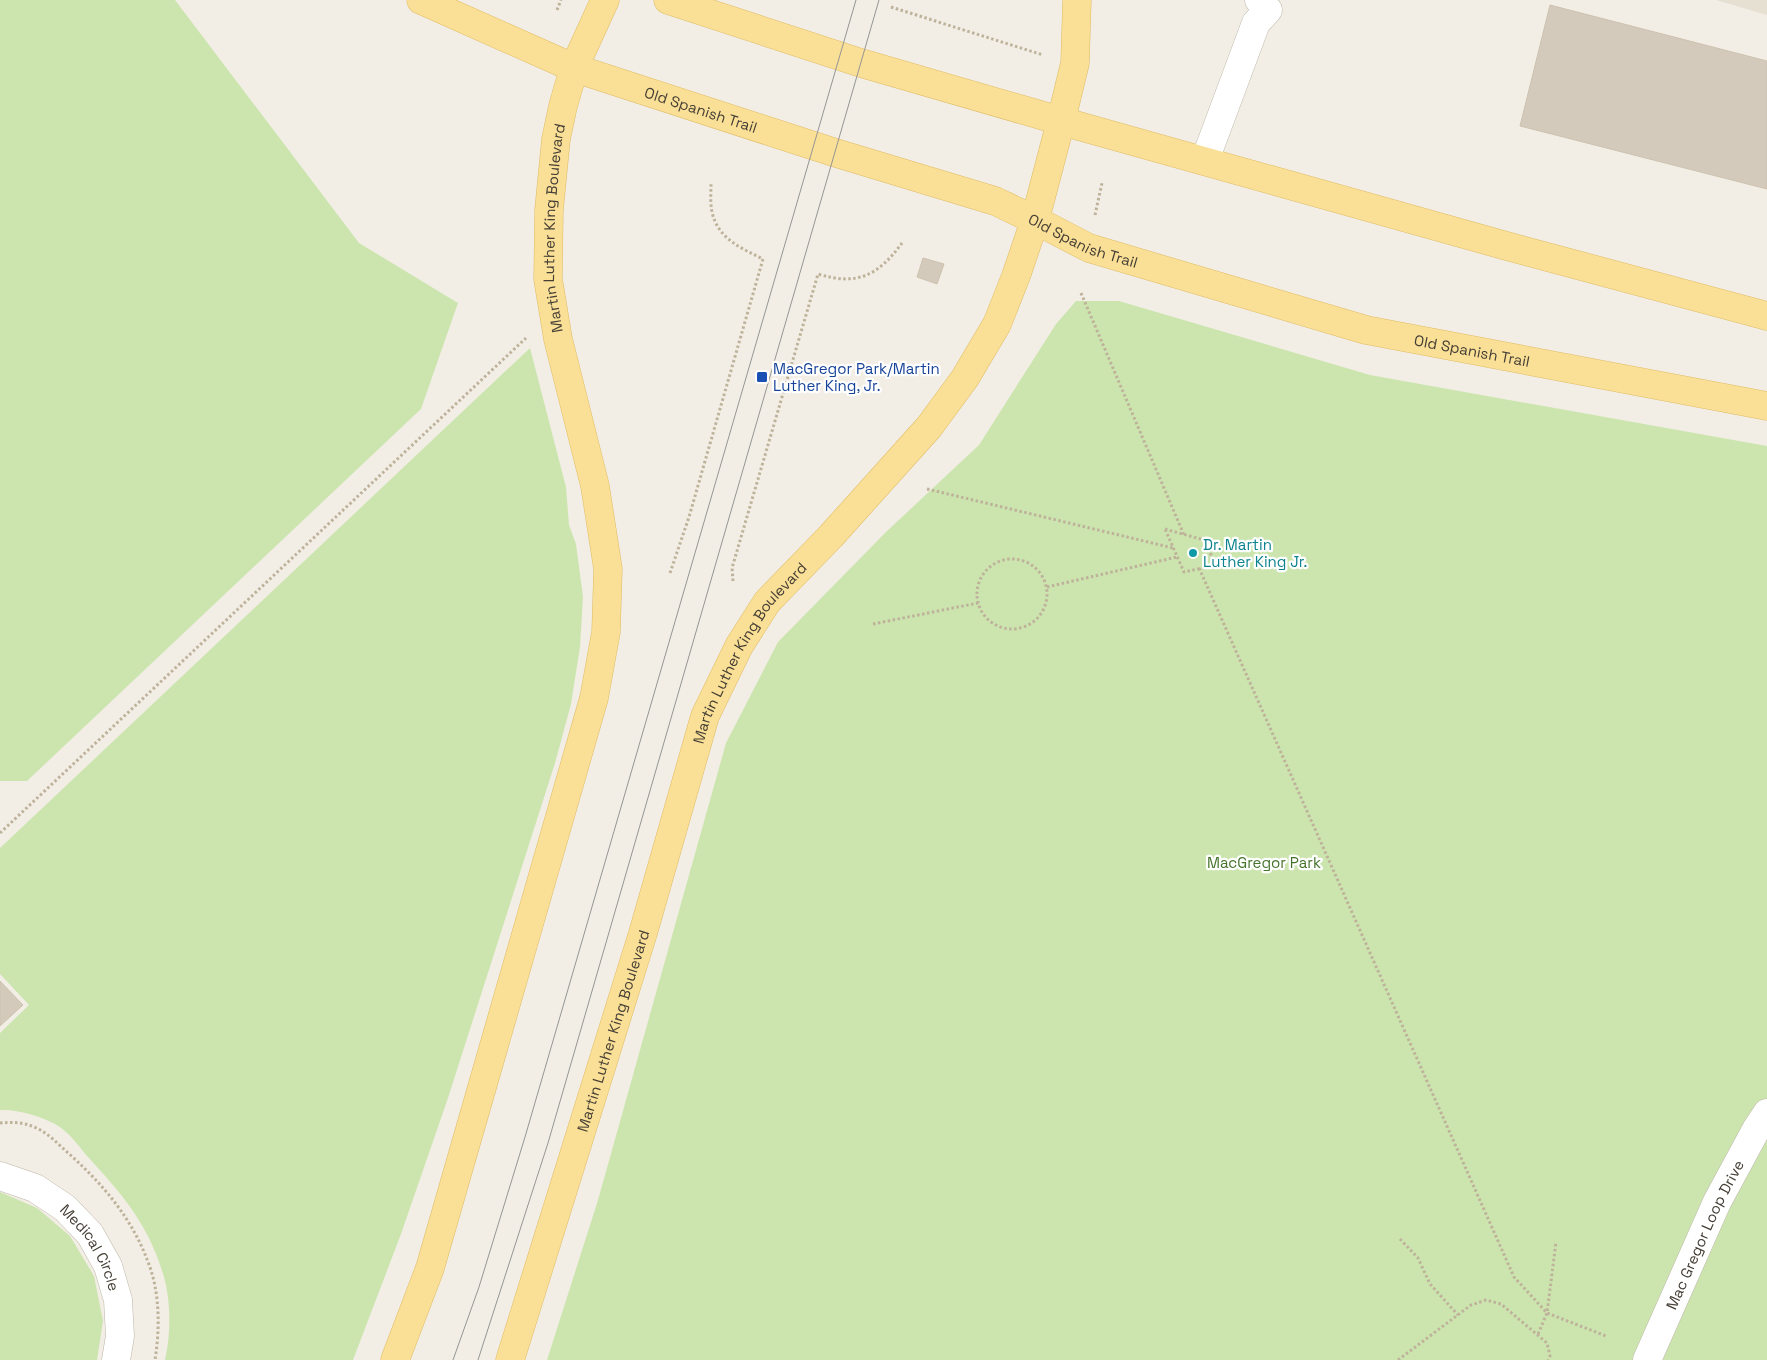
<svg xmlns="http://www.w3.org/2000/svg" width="1767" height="1360" font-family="'Space Grotesk',sans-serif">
	<rect width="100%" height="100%" fill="#f2eee5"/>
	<path fill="#e6e0d3" d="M1716,0H1767V15Z"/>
	<path fill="#cce5af" d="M0,0H175L359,243L458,303L421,409L27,781H0Z
		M1076,301H1119L1370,375L1767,446V1360H547L598,1200L726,743L778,642L886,532L979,445L1056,324Z
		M530,348L566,487L569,525L576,544L583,597L580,647L571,704L555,763L448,1098L401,1234L353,1360H165C171,1334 171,1302 164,1277C149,1225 123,1195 87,1156C78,1145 68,1131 55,1124C40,1116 17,1109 0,1110V1033L29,1005L0,974V848Z
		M0,1192L37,1208L70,1236L94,1276L103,1321L97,1360H0Z"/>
	<path fill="#d3cabb" stroke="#cec2af" d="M1550,5L1767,61V189L1520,126Z
		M923,258L944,264L937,284L917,277Z
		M0,981L23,1005L0,1026Z"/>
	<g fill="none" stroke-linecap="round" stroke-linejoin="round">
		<g stroke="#bdb6a8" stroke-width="29">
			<g id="minor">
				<path d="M1205,160L1256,23L1268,10L1259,0"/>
				<path id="s1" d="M0,1176L35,1188L65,1208L90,1234L108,1266L118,1300L120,1336L116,1360"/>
				<path id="s2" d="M1647,1360L1717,1202L1757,1128L1767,1113"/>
			</g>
		</g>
		<g stroke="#dfbc66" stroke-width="29">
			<g id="major">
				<path id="s3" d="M421,0L574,68L836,153L995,201L1035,220L1089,248L1366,330L1767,406"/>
				<path d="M668,0L861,63L1061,121L1503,245L1767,316"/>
				<path id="s4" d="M395,1360L430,1268L594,698L606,632L608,569L595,486L558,339L548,279L549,210L556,139L563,106L574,68L605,0"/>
				<path id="s5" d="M510,1360L643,933L705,716L739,646L767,602L831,536L929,427L965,378L997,324L1016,276L1035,220L1061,121L1075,63L1077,0"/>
			</g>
		</g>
		<path stroke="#beb29a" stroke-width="3" stroke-dasharray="2.5 2.5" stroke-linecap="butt" d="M891,7L1043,55
			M557,10L561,0
			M1095,215L1102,183
			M1081,293L1184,535
			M927,489L1173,548
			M1165,529L1204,540L1216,565L1184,572Z
			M977 594a35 35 0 1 1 70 0a35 35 0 1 1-70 0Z
			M1199,568L1514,1277L1547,1313L1606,1336
			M670,573L689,517L763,259C741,248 718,239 712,212C710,203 711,192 711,183
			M733,581L732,568L818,274C857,286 878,276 902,243
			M1047,587L1177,557
			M873,624L978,603
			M0,833L526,338
			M0,1123C12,1122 23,1122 34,1127C47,1132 57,1143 67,1152C102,1183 132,1218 148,1262C160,1292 160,1328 155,1360
			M1400,1239L1418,1258L1430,1284L1458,1315
			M1538,1334L1547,1313L1556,1242
			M1398,1360L1471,1305L1486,1300L1501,1304L1547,1343L1550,1356L1548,1360"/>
		<use href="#minor" stroke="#fff" stroke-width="28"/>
		<use href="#major" stroke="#fadf96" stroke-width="28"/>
		<path stroke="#959595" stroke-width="1" d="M453,1360L479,1287L525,1137L856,0
			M478,1360L548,1143L879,0"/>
	</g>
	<rect fill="#1a4fb4" stroke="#fff" stroke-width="2" x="756" y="371" width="12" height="12" rx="2.5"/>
	<circle fill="#0f9aa8" stroke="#fff" stroke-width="2" cx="1193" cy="553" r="5"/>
	<g text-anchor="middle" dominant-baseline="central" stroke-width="4.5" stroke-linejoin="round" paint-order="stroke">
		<g font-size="15" fill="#443e35" stroke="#fff">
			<text stroke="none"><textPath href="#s3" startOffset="301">Old Spanish Trail</textPath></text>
			<text stroke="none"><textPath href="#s4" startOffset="1169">Martin Luther King Boulevard</textPath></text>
			<text stroke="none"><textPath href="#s3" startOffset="706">Old Spanish Trail</textPath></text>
			<text stroke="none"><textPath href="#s3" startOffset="1111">Old Spanish Trail</textPath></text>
			<text stroke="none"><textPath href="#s5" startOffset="750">Martin Luther King Boulevard</textPath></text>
			<text stroke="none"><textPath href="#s5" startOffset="345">Martin Luther King Boulevard</textPath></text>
			<text stroke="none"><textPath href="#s2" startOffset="138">Mac Gregor Loop Drive</textPath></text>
			<text stroke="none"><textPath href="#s1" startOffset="121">Medical Circle</textPath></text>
		</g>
		<g font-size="15" fill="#164399" stroke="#fff" text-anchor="start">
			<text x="773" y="368">MacGregor Park/Martin<tspan x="773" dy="17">Luther King, Jr.</tspan></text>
		</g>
		<g font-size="15" fill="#0d838f" stroke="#fff" text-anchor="start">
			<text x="1203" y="544">Dr. Martin<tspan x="1203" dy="17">Luther King Jr.</tspan></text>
		</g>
		<g font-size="15" fill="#45732b" stroke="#fff">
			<text x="1264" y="862">MacGregor Park</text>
		</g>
	</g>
</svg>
